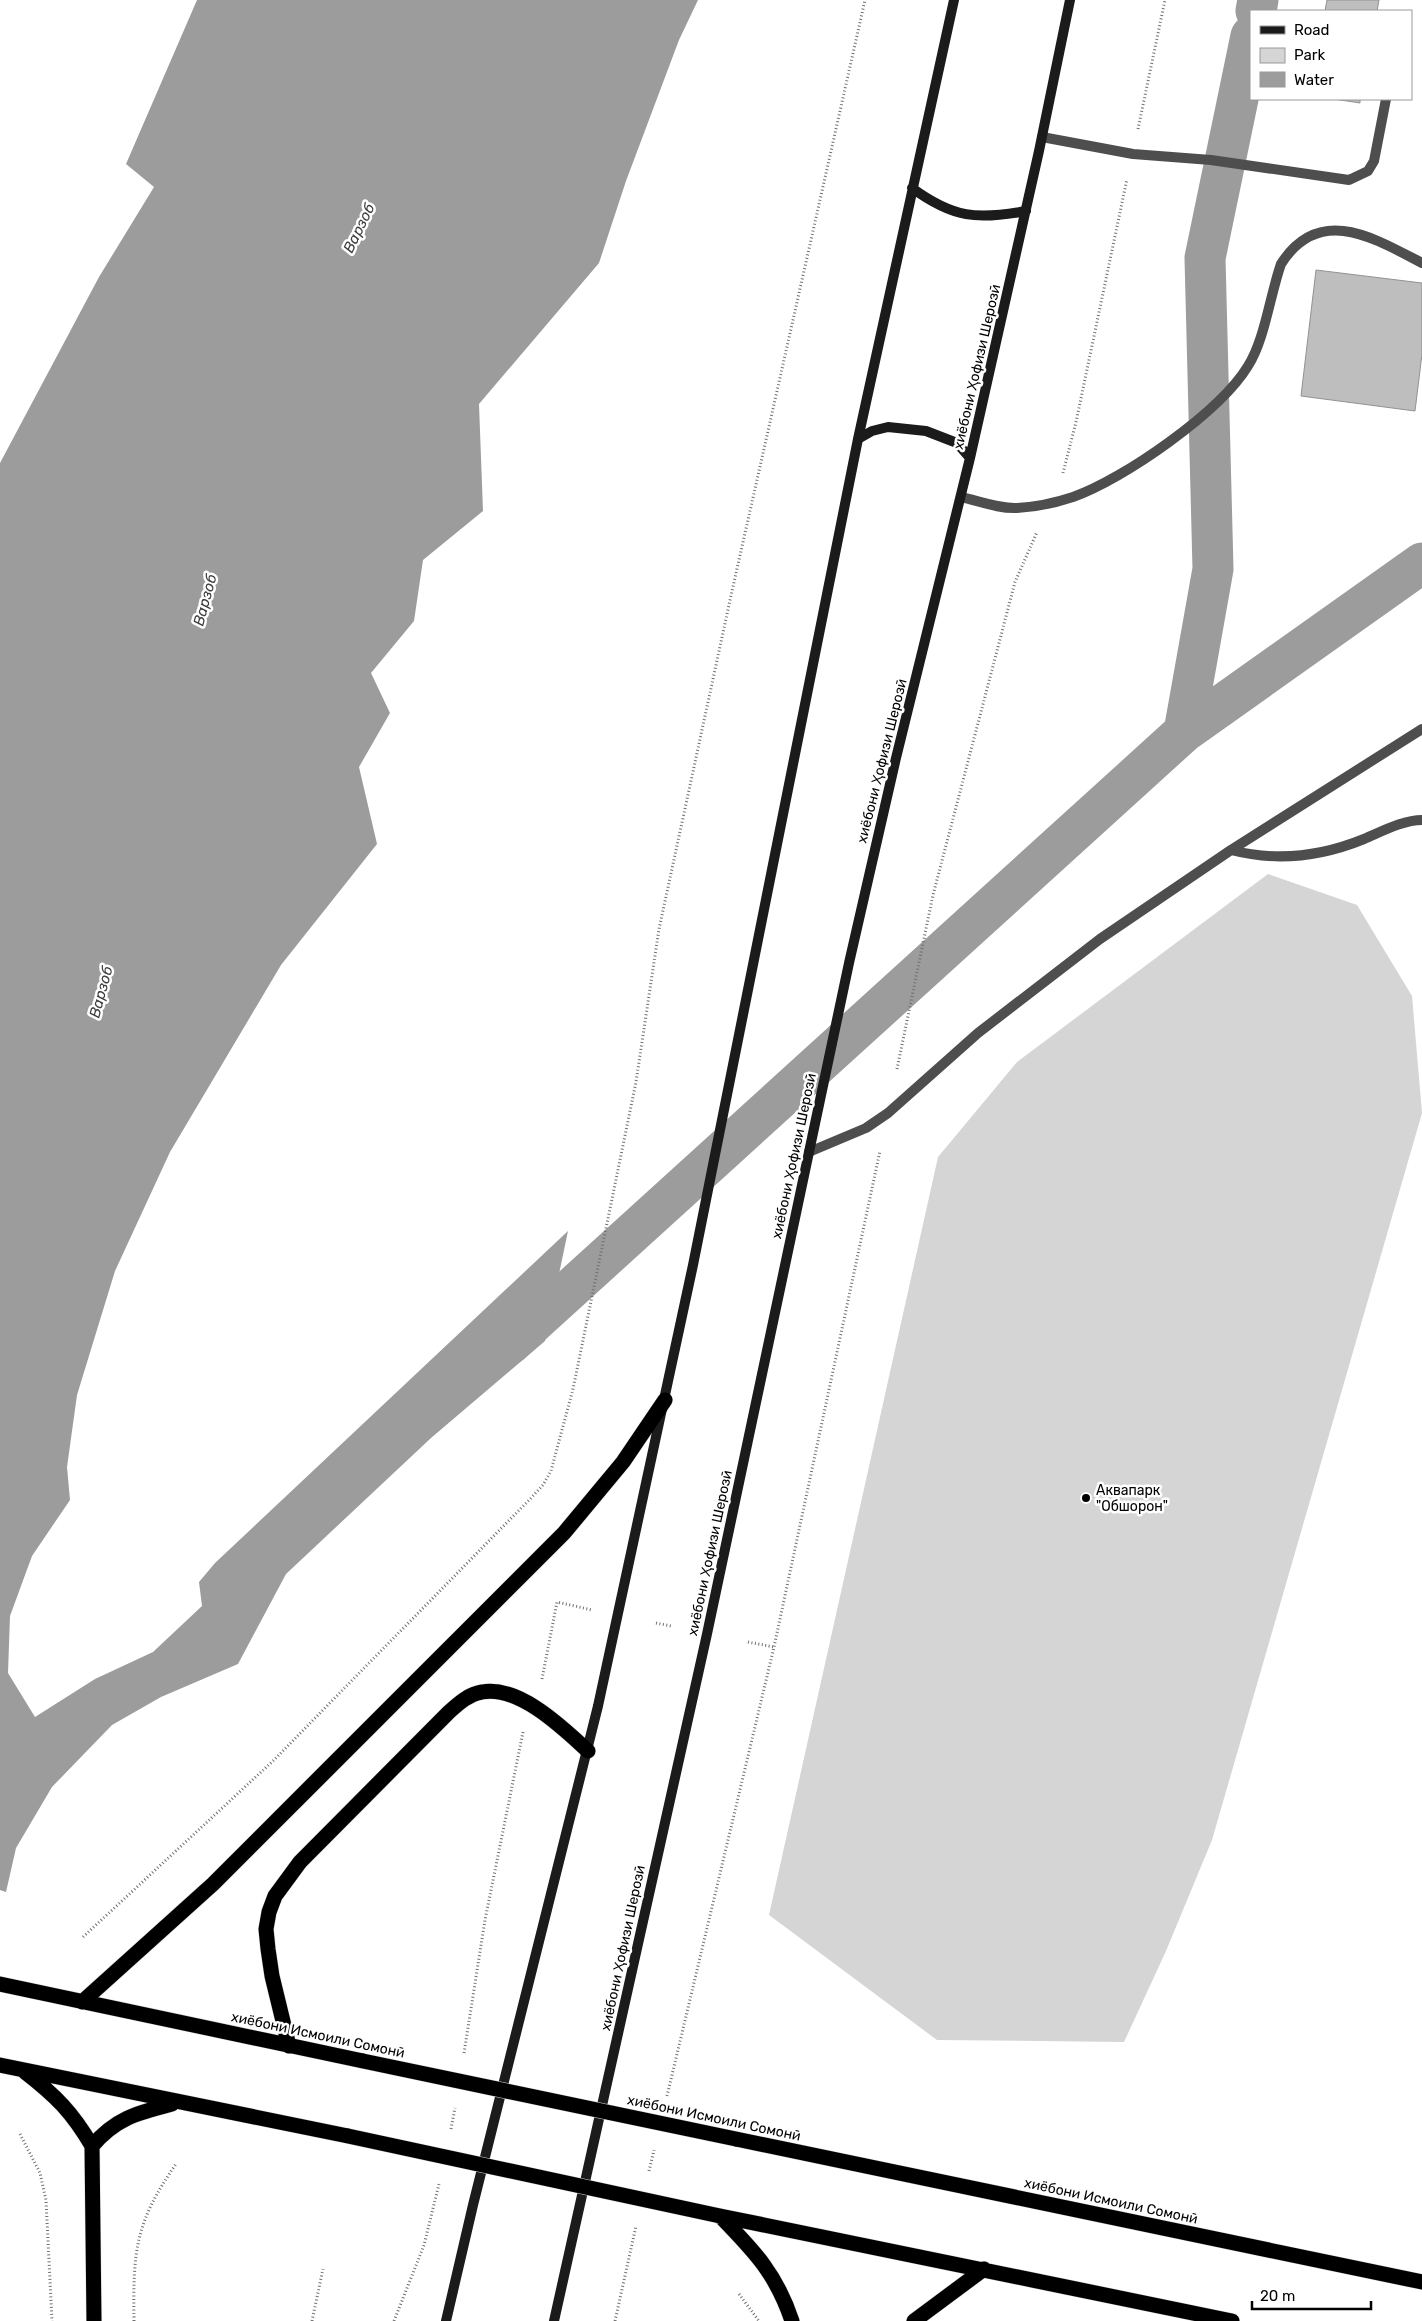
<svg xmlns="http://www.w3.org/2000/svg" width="1422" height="2321" font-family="Rubik,sans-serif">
	<rect width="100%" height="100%" fill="#fff"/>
	<path fill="#d5d5d5" d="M1268,874L1357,905L1412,996L1422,1113L1212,1840L1166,1951L1124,2042L937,2040L769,1915L938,1157L1017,1062Z"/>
	<path fill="#9c9c9c" d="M197,0H698L679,40L626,181L599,263L479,404L483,511L423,560L414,621L371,673L390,713L359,767L377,844L281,965L170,1152L115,1271L77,1395L67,1467L70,1500L32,1556L10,1616L8,1673L35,1717L95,1679L153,1652L202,1606L199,1582L215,1563L568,1231L545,1341L431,1438L286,1574L238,1664L161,1697L112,1725L52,1787L16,1848L6,1892L0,1890V463L99,277L154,187L126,164Z"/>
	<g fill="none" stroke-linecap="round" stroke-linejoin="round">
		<path stroke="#9c9c9c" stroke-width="41" d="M1256,11L1258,0
			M1184,732L1213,569L1205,258L1251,36
			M510,1344L1184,732L1422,563"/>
	</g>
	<path fill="#bebebe" stroke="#929292" d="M1327,0H1379L1377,11H1325Z
		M1334,99H1360V103Z
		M1316,270L1422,283V354L1415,411L1301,396Z"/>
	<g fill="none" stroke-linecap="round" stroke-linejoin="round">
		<g stroke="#dbdbdb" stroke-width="16">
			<path id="highway" d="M0,1984L363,2061
				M82,2002L213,1884L564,1533L623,1462L665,1400
				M289,2046L272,1976L268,1949L266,1929L269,1912L275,1896L300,1862L449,1712C459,1703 469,1694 482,1692C519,1685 563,1728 588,1751
				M0,2065L348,2136
				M25,2072C56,2096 72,2112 92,2146L94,2321
				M736,2139L1422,2282
				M92,2146C116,2118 137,2113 172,2104
				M720,2216L1232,2321
				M720,2216C754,2251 776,2273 792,2321
				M914,2321L984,2269"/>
		</g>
		<path stroke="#707070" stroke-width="3" stroke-dasharray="1 2.5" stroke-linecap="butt" d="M1138,129L1165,0
			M1063,473L1076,422L1127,179
			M897,1069L933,895L1015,582L1037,532
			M656,1623L671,1626
			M748,1642L774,1647
			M542,1679L557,1602L592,1610
			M83,1937L274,1760L531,1498L543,1485L551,1471L573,1389L636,1082L659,929L732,591L865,0
			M464,2053L485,1920L523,1732
			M667,2096L774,1647L880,1151
			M451,2129L455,2108
			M20,2134L40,2173L46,2200L52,2321
			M649,2171L654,2150
			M739,2294L759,2321
			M134,2321C133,2251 135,2223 176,2164
			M312,2321L323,2269
			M394,2321L424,2245L439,2184
			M615,2321L636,2226"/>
		<path stroke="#4e4e4e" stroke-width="10" d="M1042,137L1133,154L1211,160L1349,180L1368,171L1374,161L1386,99
			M961,497C979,501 999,509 1017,508C1036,507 1055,503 1073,497C1124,479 1220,412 1248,366C1265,339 1270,295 1281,264C1319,204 1374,238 1422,263
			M1231,850C1277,862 1320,857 1364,839C1381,832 1403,820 1422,820
			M809,1152L866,1128L888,1113L978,1033L1100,939L1231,850L1422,729"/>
		<path stroke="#1b1b1b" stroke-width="10" d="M912,188C953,218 977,220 1026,211
			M858,439L872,431L888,427L926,431L957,443L970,458
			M446,2321L473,2205L598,1706L693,1265L858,439L954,0
			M554,2321L707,1634L849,963L896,758L970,458L1039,151L1070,0"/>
		<use href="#highway" stroke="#000" stroke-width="15"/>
		<g stroke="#dbdbdb" stroke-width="16" stroke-linecap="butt">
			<path id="highway-bridge" d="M363,2061L736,2139
				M348,2136L720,2216"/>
		</g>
		<use href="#highway-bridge" stroke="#000" stroke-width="15"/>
	</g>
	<circle fill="#000" stroke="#fff" stroke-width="2" cx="1086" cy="1498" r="5"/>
	<g text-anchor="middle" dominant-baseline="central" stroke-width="5" stroke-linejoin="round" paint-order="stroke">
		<g font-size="14" fill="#000" stroke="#fff">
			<text transform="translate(977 367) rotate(-77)">хиёбони Ҳофизи Шерозӣ</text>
			<text transform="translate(882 761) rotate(-76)">хиёбони Ҳофизи Шерозӣ</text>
			<text transform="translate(794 1156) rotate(-78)">хиёбони Ҳофизи Шерозӣ</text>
			<text transform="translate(710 1553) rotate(-78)">хиёбони Ҳофизи Шерозӣ</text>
			<text transform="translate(623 1948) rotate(-78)">хиёбони Ҳофизи Шерозӣ</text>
			<text transform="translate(318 2035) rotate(12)">хиёбони Исмоили Сомонӣ</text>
			<text transform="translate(714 2118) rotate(12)">хиёбони Исмоили Сомонӣ</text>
			<text transform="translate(1111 2201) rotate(12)">хиёбони Исмоили Сомонӣ</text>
		</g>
		<g font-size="14" fill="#000" stroke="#fff" text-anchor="start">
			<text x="1096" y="1490">Аквапарк<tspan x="1096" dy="16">"Обшорон"</tspan></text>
		</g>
		<g font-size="15" font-style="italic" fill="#3d3d3d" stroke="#fff">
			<text transform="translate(359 228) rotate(-64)">Варзоб</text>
			<text transform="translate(205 600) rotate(-75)">Варзоб</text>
			<text transform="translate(101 992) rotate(-75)">Варзоб</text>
		</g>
	</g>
	<rect x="1250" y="10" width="162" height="90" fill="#ffffff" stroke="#999999"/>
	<rect x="1260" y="26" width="25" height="8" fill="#1b1b1b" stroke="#999999"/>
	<text x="1294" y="35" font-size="15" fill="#000000">Road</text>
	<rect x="1260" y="48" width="25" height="15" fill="#d5d5d5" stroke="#999999"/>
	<text x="1294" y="60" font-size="15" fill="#000000">Park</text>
	<rect x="1260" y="72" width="25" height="15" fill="#9c9c9c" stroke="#999999"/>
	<text x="1294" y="85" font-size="15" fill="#000000">Water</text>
	<path d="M1252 2301v8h119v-8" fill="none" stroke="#000000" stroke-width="2.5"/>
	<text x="1260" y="2301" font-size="15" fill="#000000" stroke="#ffffff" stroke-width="4" paint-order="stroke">20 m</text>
</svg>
